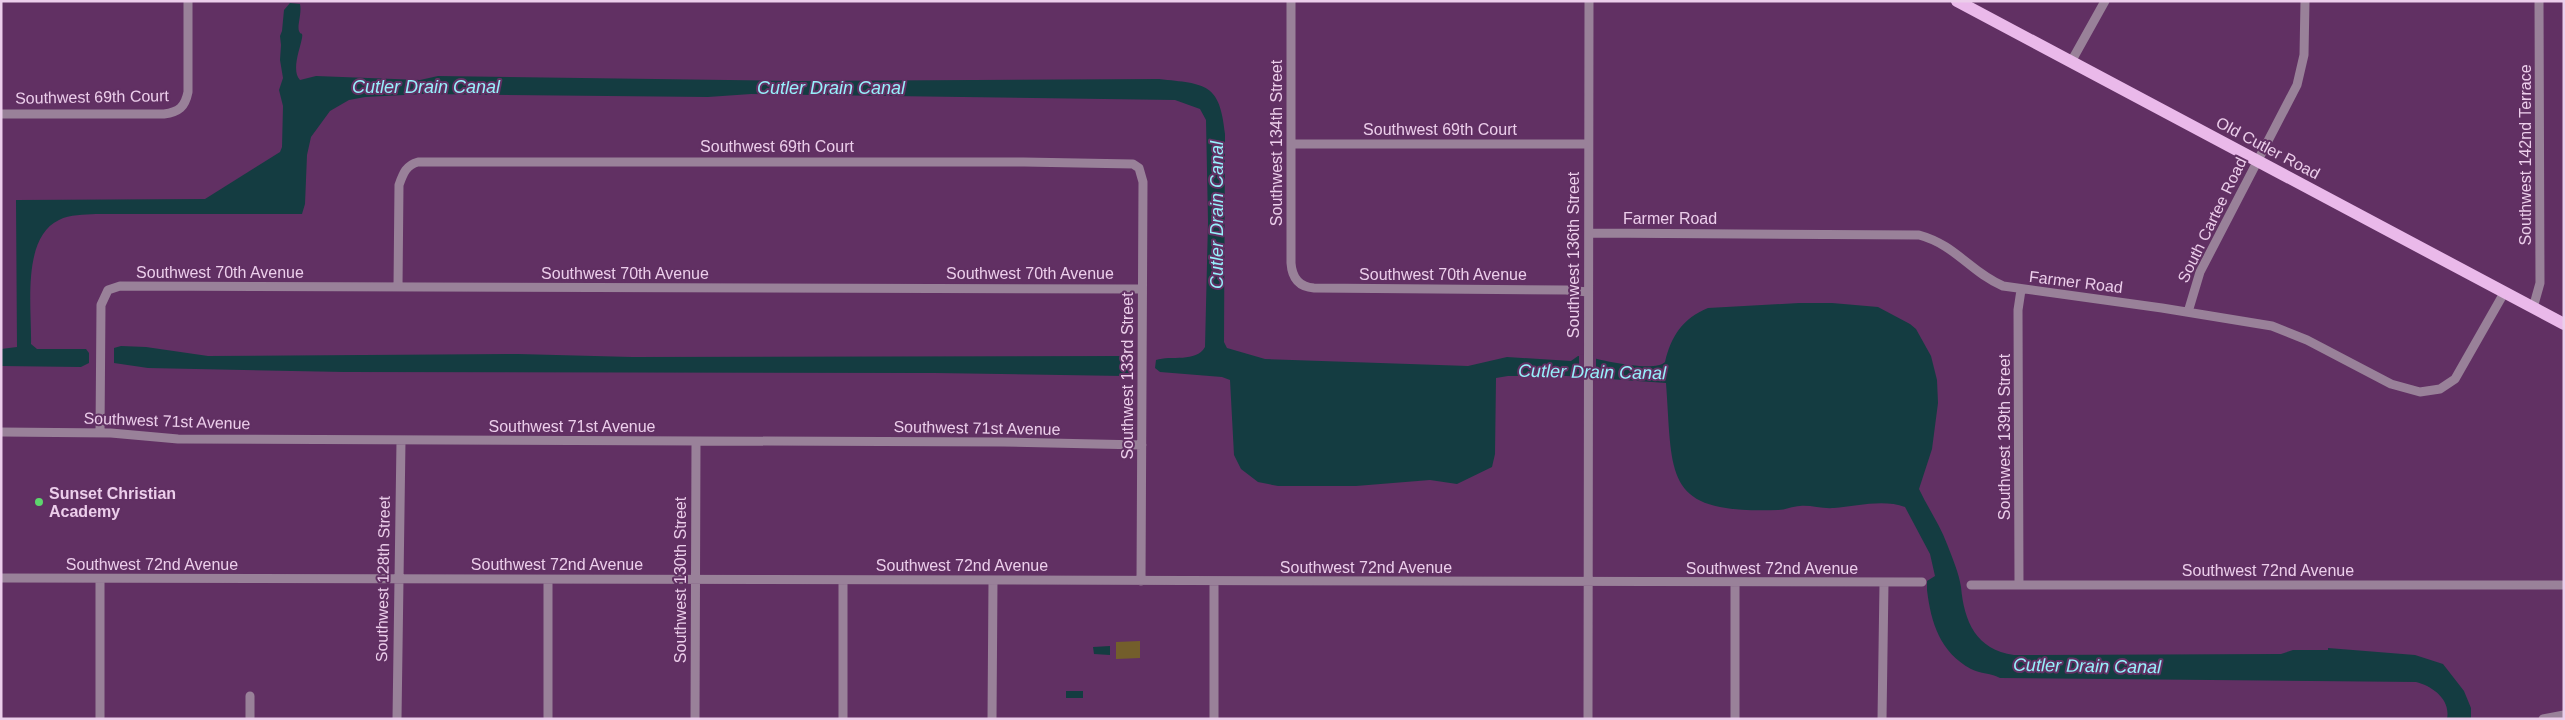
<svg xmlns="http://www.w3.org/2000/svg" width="2565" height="720" font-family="Arial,sans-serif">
	<rect width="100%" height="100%" fill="#613063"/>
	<path fill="#735e2b" d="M1140,641V658L1116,659V642Z"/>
	<path fill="#143c41" d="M290,3L300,4C302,13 297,26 299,31C301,36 303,31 302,38C300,49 291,71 300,80L316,76L420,80L438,76L797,81L1159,79C1206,84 1220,83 1225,134L1224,342L1227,348L1265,359L1468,366L1507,357L1571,361L1578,356H1585C1600,360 1655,373 1665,362C1671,336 1683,318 1708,308L1799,303H1832L1878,307L1910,324L1916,329L1931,356L1937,380L1938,403L1932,449L1919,489C1928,508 1940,525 1947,544C1952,557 1959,573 1961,587C1964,621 1976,650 2014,655L2281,654L2293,650H2328V648L2415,655L2443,664L2464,691L2471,708V719H2447C2451,699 2432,686 2416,682L2000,678C1992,673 1980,674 1971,669C1940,652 1931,623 1927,590V581L1935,576L1930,554L1905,507C1884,499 1856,506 1834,508C1822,509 1811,505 1800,506C1793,506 1785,510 1778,510C1663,514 1673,479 1666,383L1567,376H1508L1496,378L1495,454L1492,467L1457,484L1430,480L1356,486H1278L1258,482L1241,469L1234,455L1230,380L1222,377L1160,372L1155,368L1156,360C1171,355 1196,363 1205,347L1208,222L1206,120L1200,109L1175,100L751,94L708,97L423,94L365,97L349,100L330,111L311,137L307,155L305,204L302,214H96C84,215 70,214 59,220C21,238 32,309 31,344L37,349H86L89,353V363L81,367L1,366V349L17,347L16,200L205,199L280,152L282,147L283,106L279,90L283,78L280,60L281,45L280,36L282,31L284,10Z
		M121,346L146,347L208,356L518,354L632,357L1124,356L1131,359L1132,371L1123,376L935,373L344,372L148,368L114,363V348Z
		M1110,646V655L1094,654L1093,647Z
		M1066,691H1083V698H1066Z"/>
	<path fill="#613063" d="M1579,354L1596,356V381L1579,380Z"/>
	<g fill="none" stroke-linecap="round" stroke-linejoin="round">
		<path stroke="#998199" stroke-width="9" d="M1291,1V263C1292,278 1299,287 1314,288L1566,290L1588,292
			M2071,62L2105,1
			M1,114H164C179,112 185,107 188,92V1
			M1291,144H1588
			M1589,233L1919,235C1956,245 1970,272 2003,286L2162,308L2272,326L2307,340L2391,384L2420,392L2440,389L2455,379L2504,293
			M398,287L399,185C403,174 406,165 418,162H1024L1133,164L1139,168L1143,182L1141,581
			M2533,308L2540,283L2539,1
			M2188,312L2200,272L2297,85L2304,55L2305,1
			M1,432L111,433L178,439L1003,442L1142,445
			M100,432L101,305L108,290L120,286L1142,289
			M1,578L1922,582
			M1971,585H2564
			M2019,585L2018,310L2021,290
			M100,719V579
			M250,719V696
			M397,719L401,441
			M548,719V580
			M695,719L696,441
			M843,719V580
			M992,719L993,580
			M1214,719V581
			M1588,719L1589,1
			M1735,719V582
			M1882,719L1884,583
			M2543,719L2564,715"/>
		<path stroke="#eab9ea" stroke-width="12" d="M1957,1L2564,324"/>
	</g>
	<circle fill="#5dd56d" stroke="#613063" stroke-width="2" cx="39" cy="502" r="5"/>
	<g text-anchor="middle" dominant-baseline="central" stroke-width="4" stroke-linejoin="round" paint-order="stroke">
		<g font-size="16" fill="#ecceeb" stroke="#613063">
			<text transform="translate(92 97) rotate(-1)">Southwest 69th Court</text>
			<text x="1440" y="129">Southwest 69th Court</text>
			<text transform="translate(1276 143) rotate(-90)">Southwest 134th Street</text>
			<text x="777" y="146">Southwest 69th Court</text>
			<text transform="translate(2268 148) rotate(28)">Old Cutler Road</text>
			<text transform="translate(2525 155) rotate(-90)">Southwest 142nd Terrace</text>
			<text x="1670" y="218">Farmer Road</text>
			<text transform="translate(2212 220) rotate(-64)">South Cartee Road</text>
			<text transform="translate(1573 255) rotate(-90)">Southwest 136th Street</text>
			<text x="220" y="272">Southwest 70th Avenue</text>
			<text x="625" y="273">Southwest 70th Avenue</text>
			<text x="1030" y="273">Southwest 70th Avenue</text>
			<text x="1443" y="274">Southwest 70th Avenue</text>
			<text transform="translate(2076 282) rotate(7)">Farmer Road</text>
			<text transform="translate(1127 376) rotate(-90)">Southwest 133rd Street</text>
			<text transform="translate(167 421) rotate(2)">Southwest 71st Avenue</text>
			<text x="572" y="426">Southwest 71st Avenue</text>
			<text transform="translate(977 428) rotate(1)">Southwest 71st Avenue</text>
			<text transform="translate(2004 437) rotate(-90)">Southwest 139th Street</text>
			<text x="152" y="564">Southwest 72nd Avenue</text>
			<text x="557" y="564">Southwest 72nd Avenue</text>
			<text x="962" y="565">Southwest 72nd Avenue</text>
			<text x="1366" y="567">Southwest 72nd Avenue</text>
			<text x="1772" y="568">Southwest 72nd Avenue</text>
			<text x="2268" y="570">Southwest 72nd Avenue</text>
			<text transform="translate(383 579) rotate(-89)">Southwest 128th Street</text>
			<text transform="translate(680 580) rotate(-90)">Southwest 130th Street</text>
		</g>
		<g font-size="16" font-weight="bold" fill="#ecceeb" stroke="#613063" text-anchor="start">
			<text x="49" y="493">Sunset Christian<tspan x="49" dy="18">Academy</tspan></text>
		</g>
		<g font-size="18" font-style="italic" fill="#97f0fb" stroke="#613063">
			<text x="426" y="87">Cutler Drain Canal</text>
			<text x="831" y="88">Cutler Drain Canal</text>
			<text transform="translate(1217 215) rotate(-90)">Cutler Drain Canal</text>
			<text transform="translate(1592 372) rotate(1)">Cutler Drain Canal</text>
			<text transform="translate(2087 666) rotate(1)">Cutler Drain Canal</text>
		</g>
	</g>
	<rect width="2565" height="720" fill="none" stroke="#ecceeb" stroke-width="5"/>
</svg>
